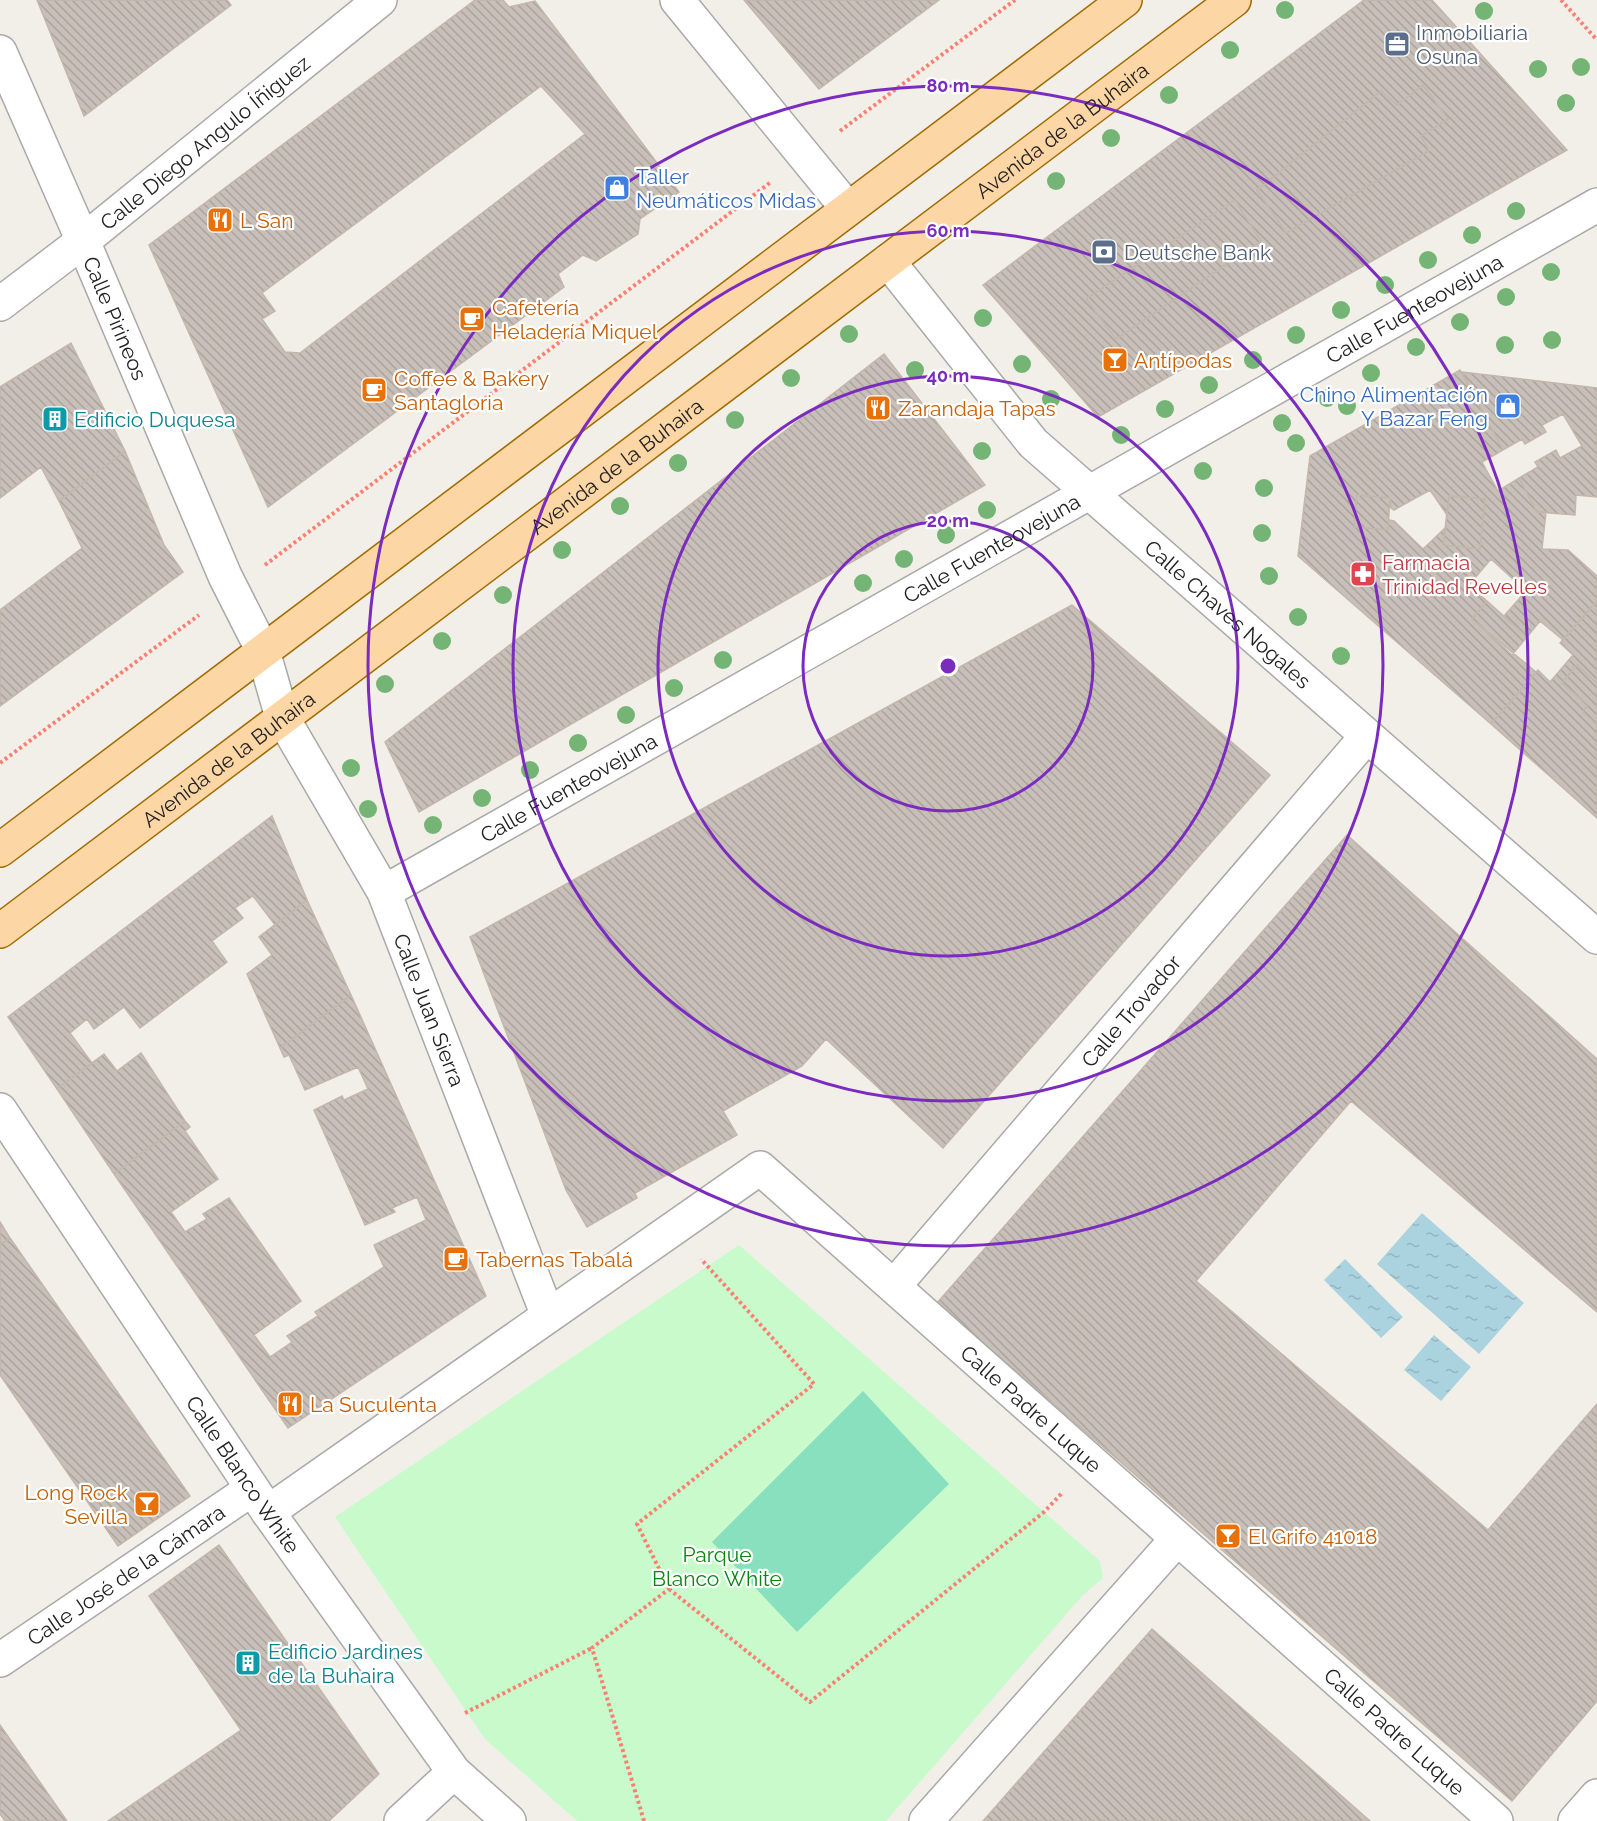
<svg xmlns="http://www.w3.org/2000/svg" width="1597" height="1821" font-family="Raleway,sans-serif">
	<defs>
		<pattern id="water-ripples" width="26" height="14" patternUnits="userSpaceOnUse" patternTransform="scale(1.5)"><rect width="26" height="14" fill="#aad3df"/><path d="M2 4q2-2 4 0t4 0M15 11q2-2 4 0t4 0" fill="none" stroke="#92b5bf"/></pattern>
		<pattern id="building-back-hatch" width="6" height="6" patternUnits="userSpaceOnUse" patternTransform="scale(1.5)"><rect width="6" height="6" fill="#c7bfb8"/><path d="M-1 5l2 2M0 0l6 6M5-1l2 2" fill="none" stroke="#aba49e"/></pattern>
	</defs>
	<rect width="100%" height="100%" fill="#f2efe9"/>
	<path fill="#c8facc" d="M739,1245L1100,1561L1103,1578L1083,1595L886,1821H577L485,1739L335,1517Z"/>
	<path fill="#88e0be" d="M863,1391L949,1484L797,1632L712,1542Z"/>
	<path fill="url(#water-ripples)" d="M1422,1213L1524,1303L1479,1354L1377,1264Z
		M1345,1259L1403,1317L1381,1338L1324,1280Z
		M1434,1335L1471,1367L1441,1401L1404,1370Z"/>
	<path fill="url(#building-back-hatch)" stroke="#c4b6ab" stroke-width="1.5" fill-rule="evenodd" d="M37,0H227L231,5L84,116Z
		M475,0H503L509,7L535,1L679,192L640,219L638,234L596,261L583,255L558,274L564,287L268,507L149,245ZM541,86L585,134L300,353L285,352L262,319L275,311L262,293Z
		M744,0H939L819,89Z
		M1364,0H1432L1567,150L1098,417L983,285ZM1423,85L1448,119L1421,136L1429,151L1286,233L1257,190L1381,91L1397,105ZM1235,200L1261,241L1116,339L1086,299Z
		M1423,85L1448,119L1421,136L1429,151L1286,233L1257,190L1381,91L1397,105Z
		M1235,200L1261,241L1116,339L1086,299Z
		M71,343L125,451L59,501L41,467L0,498V387Z
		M884,354L985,485L419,812L385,742Z
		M1460,370L1503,450L1482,462L1498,491L1519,478L1537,512H1546L1542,549L1568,550L1597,576V601L1563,640L1540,621L1527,637L1504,616L1526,591L1491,559L1469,585L1487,601L1472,619L1536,672L1491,724L1298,556L1310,456ZM1430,490L1447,515L1449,496L1485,499L1480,549L1443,545L1446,527L1423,549L1394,521L1389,520L1388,530L1354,527L1357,495L1390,498L1391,508L1394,510Z
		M1462,372L1597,388V497L1576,495L1575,515L1537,512L1519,478L1538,467L1535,462L1556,450L1560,458L1582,446L1563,414L1542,425L1546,432L1525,444L1522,439L1503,450Z
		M125,451L164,545L183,572L0,706V610L82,548L59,501Z
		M1357,495L1390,498L1388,530L1354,527Z
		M1449,496L1485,499L1480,549L1443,545Z
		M1487,601L1527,637L1512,655L1472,619Z
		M1597,601V683L1577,665L1562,683L1588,705L1583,712L1597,725V818L1491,724L1538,670L1550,682L1573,655L1560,643Z
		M1072,605L1270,775L943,1148L826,1039L802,1066L723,1111L737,1135L635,1193L637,1198L587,1227L566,1190L470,937Z
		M1577,665L1597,683V725L1583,712L1588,705L1562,683Z
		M272,816L307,900L275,925L253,896L235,908L243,918L212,941L227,962L140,1028L124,1007L94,1029L87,1019L70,1033L92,1063L57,1089L8,1017Z
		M1347,835L1597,1059V1312L1351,1101L1196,1281L1488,1530L1597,1404V1701L1512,1801L937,1303Z
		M307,900L351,995L280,1048L247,974L272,955L259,937Z
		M351,995L486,1296L288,1428L114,1174L185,1121L190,1127L185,1131L218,1179L171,1212L185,1232L207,1219L203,1214L229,1198L301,1301L254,1335L270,1357L292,1342L287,1336L318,1316L315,1312L384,1267L374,1245L426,1220L417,1197L392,1208L395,1212L365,1225L314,1110L342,1096L344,1100L368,1089L358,1067L305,1090L289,1055L284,1057L280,1048Z
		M141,1053L185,1121L114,1174L57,1089L104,1054L117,1071Z
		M0,1222L10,1238L0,1245Z
		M10,1238L190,1496L118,1546L0,1375V1245Z
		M219,1545L379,1774L329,1821H108L241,1730L149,1596Z
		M1152,1629L1370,1821H983Z
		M0,1725L67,1821H5L0,1814Z"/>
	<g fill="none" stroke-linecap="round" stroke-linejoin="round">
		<g stroke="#a9a9a9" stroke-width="36">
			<g id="minor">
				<path d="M677,0L848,209"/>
				<path id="s1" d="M0,52L83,241L225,576L263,651L282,717L384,892L548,1316"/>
				<path id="s2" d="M888,261L1033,443L1597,937"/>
				<path id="s3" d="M0,304L83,241L380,0"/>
				<path id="s4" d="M384,892L1597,205"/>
				<path id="s5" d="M0,1110L268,1512L454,1772L509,1821"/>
				<path id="s6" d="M894,1286L1367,736"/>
				<path id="s7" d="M268,1512L760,1168L1496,1821"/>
				<path id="s8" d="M0,1660L252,1489"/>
				<path d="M401,1821L454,1772"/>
				<path d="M926,1821L1177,1539"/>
				<path d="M1575,1821L1597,1796"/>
			</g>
		</g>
		<g stroke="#a06b00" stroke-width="36">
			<g id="major">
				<path d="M0,850L1125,0"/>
				<path id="s9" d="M0,931L1234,0"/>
			</g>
		</g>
		<path stroke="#fa8072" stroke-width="4" stroke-dasharray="3 3" stroke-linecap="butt" d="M1561,0L1597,40
			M840,131L1015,0
			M265,565L771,182
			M0,763L199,615
			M669,1589L810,1702L1044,1512L1062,1493
			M465,1713L592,1648
			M644,1821L592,1648L669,1589L637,1524L814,1384L701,1259"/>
		<use href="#minor" stroke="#fff" stroke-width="33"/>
		<use href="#major" stroke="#fcd6a4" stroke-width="33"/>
	</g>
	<g fill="#74b475">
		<circle cx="1285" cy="10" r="9"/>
		<circle cx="1484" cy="11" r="9"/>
		<circle cx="1230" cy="50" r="9"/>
		<circle cx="1581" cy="67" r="9"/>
		<circle cx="1538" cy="69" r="9"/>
		<circle cx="1169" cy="95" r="9"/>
		<circle cx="1566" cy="103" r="9"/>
		<circle cx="1111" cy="138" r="9"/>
		<circle cx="1056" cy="181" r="9"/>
		<circle cx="1516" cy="211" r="9"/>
		<circle cx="1472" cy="235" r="9"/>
		<circle cx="1428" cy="260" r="9"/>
		<circle cx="1551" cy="272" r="9"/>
		<circle cx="1385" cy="285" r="9"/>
		<circle cx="1506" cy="297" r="9"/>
		<circle cx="1341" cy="310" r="9"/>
		<circle cx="983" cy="318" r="9"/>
		<circle cx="1460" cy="322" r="9"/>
		<circle cx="849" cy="334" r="9"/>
		<circle cx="1296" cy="335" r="9"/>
		<circle cx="1552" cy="340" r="9"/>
		<circle cx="1505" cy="345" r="9"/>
		<circle cx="1416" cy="347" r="9"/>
		<circle cx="1253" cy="360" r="9"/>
		<circle cx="1022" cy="364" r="9"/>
		<circle cx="915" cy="370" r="9"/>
		<circle cx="1371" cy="373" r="9"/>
		<circle cx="791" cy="378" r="9"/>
		<circle cx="1209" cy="385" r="9"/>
		<circle cx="1327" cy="398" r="9"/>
		<circle cx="1051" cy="399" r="9"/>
		<circle cx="1347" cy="406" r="9"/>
		<circle cx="1165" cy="409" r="9"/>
		<circle cx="735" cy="420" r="9"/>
		<circle cx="1282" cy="423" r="9"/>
		<circle cx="1121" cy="435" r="9"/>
		<circle cx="1296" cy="443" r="9"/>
		<circle cx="982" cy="451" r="9"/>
		<circle cx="678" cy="463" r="9"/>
		<circle cx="1203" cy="471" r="9"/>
		<circle cx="1264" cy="488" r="9"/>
		<circle cx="620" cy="506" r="9"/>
		<circle cx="987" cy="510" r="9"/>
		<circle cx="1262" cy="533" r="9"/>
		<circle cx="946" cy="535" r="9"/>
		<circle cx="562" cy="550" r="9"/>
		<circle cx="904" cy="559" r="9"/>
		<circle cx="1269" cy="576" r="9"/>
		<circle cx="863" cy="583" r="9"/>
		<circle cx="503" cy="595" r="9"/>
		<circle cx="1298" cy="617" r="9"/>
		<circle cx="442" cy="641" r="9"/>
		<circle cx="1341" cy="656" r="9"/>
		<circle cx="723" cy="660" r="9"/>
		<circle cx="385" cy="684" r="9"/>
		<circle cx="674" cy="688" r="9"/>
		<circle cx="626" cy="715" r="9"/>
		<circle cx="578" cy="743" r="9"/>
		<circle cx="351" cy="768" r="9"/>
		<circle cx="530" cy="770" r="9"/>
		<circle cx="482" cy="798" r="9"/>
		<circle cx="368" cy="809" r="9"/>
		<circle cx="433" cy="825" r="9"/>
	</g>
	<g fill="none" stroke="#7b2cbf" stroke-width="3">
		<circle cx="948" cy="666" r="145"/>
		<circle cx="948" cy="666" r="290"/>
		<circle cx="948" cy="666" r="435"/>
		<circle cx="948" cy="666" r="580"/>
	</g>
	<defs>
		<g id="office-square" transform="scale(1.35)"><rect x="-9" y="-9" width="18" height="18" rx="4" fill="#5c6f8a" stroke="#fff"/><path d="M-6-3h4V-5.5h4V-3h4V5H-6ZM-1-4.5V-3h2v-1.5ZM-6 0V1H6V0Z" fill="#fff"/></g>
		<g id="shop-square" transform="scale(1.35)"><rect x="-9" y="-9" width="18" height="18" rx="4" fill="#3f7fe0" stroke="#fff"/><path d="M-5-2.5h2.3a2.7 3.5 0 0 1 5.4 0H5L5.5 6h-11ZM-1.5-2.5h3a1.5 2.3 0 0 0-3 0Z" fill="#fff"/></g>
		<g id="restaurant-square" transform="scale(1.35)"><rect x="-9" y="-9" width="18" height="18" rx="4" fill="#e8710a" stroke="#fff"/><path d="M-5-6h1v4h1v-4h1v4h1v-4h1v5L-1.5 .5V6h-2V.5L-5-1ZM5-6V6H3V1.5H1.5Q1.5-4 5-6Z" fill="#fff"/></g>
		<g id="bank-square" transform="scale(1.35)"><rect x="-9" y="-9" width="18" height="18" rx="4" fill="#5c6f8a" stroke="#fff"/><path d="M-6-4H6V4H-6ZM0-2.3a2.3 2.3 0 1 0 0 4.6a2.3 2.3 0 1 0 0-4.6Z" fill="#fff"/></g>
		<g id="cafe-square" transform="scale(1.35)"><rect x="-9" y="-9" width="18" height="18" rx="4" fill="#e8710a" stroke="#fff"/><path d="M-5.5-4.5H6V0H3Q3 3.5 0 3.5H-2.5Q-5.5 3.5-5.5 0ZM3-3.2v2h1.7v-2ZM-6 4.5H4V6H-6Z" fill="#fff"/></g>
		<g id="bar-square" transform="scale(1.35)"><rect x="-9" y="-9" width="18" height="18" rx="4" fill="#e8710a" stroke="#fff"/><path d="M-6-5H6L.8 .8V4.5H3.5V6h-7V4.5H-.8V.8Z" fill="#fff"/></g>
		<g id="building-square" transform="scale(1.35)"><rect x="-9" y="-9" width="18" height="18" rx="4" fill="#0f9aa8" stroke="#fff"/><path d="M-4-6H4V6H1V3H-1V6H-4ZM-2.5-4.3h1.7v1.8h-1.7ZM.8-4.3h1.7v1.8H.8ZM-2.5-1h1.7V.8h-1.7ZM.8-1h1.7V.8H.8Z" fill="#fff"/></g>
		<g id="pharmacy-square" transform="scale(1.35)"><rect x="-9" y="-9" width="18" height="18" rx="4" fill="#e0444e" stroke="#fff"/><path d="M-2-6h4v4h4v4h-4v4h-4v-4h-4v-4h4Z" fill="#fff"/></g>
	</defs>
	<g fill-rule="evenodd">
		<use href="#office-square" x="1397" y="44"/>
		<use href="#shop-square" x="617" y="188"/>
		<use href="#restaurant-square" x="220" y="220"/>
		<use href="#bank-square" x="1104" y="252"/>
		<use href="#cafe-square" x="472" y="319"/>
		<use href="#bar-square" x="1115" y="360"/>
		<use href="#cafe-square" x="374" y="390"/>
		<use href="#shop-square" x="1508" y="406"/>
		<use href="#restaurant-square" x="878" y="408"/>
		<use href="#building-square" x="55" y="419"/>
		<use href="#pharmacy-square" x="1363" y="574"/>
		<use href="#cafe-square" x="456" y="1259"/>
		<use href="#restaurant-square" x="290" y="1404"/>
		<use href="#bar-square" x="147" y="1504"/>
		<use href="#bar-square" x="1228" y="1536"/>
		<use href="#building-square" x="248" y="1663"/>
	</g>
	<g text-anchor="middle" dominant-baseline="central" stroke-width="4.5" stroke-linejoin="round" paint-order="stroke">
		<g font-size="21" fill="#4e5e75" stroke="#fff" text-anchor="start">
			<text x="1416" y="32">Inmobiliaria<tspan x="1416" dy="24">Osuna</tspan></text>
			<text x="1124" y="252">Deutsche Bank</text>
		</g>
		<g font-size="21" fill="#222" stroke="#fff">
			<text stroke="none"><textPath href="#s9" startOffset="1330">Avenida de la Buhaira</textPath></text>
			<text stroke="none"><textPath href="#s3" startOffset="261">Calle Diego Angulo Íñiguez</textPath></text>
			<text stroke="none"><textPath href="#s4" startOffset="1184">Calle Fuenteovejuna</textPath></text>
			<text stroke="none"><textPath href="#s1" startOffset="290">Calle Pirineos</textPath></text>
			<text stroke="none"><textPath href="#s9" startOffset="772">Avenida de la Buhaira</textPath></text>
			<text stroke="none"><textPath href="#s4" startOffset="698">Calle Fuenteovejuna</textPath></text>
			<text stroke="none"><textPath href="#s2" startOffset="492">Calle Chaves Nogales</textPath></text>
			<text stroke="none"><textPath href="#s9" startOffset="286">Avenida de la Buhaira</textPath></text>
			<text stroke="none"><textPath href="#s4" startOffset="212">Calle Fuenteovejuna</textPath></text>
			<text stroke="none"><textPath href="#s1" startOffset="1052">Calle Juan Sierra</textPath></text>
			<text stroke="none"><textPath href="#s6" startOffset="363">Calle Trovador</textPath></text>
			<text stroke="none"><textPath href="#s7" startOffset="963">Calle Padre Luque</textPath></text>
			<text stroke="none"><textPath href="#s5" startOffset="438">Calle Blanco White</textPath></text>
			<text stroke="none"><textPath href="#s8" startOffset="152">Calle José de la Cámara</textPath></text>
			<text stroke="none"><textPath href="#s7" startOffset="1449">Calle Padre Luque</textPath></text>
		</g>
		<g font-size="21" fill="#366cbe" stroke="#fff" text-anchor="start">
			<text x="636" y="176">Taller<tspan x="636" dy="24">Neumáticos Midas</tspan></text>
			<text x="1488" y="394" text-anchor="end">Chino Alimentación<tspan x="1488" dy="24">Y Bazar Feng</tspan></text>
		</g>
		<g font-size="21" fill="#c56008" stroke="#fff" text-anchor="start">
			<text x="240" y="220">L San</text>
			<text x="492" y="307">Cafetería<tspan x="492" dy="24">Heladería Miquel</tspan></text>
			<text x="1134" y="360">Antípodas</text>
			<text x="394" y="378">Coffee &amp; Bakery<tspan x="394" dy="24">Santagloria</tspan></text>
			<text x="898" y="408">Zarandaja Tapas</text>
			<text x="476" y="1259">Tabernas Tabalá</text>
			<text x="310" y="1404">La Suculenta</text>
			<text x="128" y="1492" text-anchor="end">Long Rock<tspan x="128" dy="24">Sevilla</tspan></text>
			<text x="1248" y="1536">El Grifo 41018</text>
		</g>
		<g font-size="21" fill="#0d838f" stroke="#fff" text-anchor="start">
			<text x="74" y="419">Edificio Duquesa</text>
			<text x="268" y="1651">Edificio Jardines<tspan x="268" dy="24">de la Buhaira</tspan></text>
		</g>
		<g font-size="21" fill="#be3a42" stroke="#fff" text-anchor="start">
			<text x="1382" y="562">Farmacia<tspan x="1382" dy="24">Trinidad Revelles</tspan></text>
		</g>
		<g font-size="21" fill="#0c8416" stroke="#fff">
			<text x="717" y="1554">Parque<tspan x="717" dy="24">Blanco White</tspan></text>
		</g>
	</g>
	<circle cx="948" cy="666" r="9" fill="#7b2cbf" stroke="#fff" stroke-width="3"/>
	<g font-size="18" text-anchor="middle" font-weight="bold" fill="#7b2cbf" stroke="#fff" stroke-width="4.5" stroke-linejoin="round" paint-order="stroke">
		<text x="948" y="92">80 m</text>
		<text x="948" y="237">60 m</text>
		<text x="948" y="382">40 m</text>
		<text x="948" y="527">20 m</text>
	</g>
</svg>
